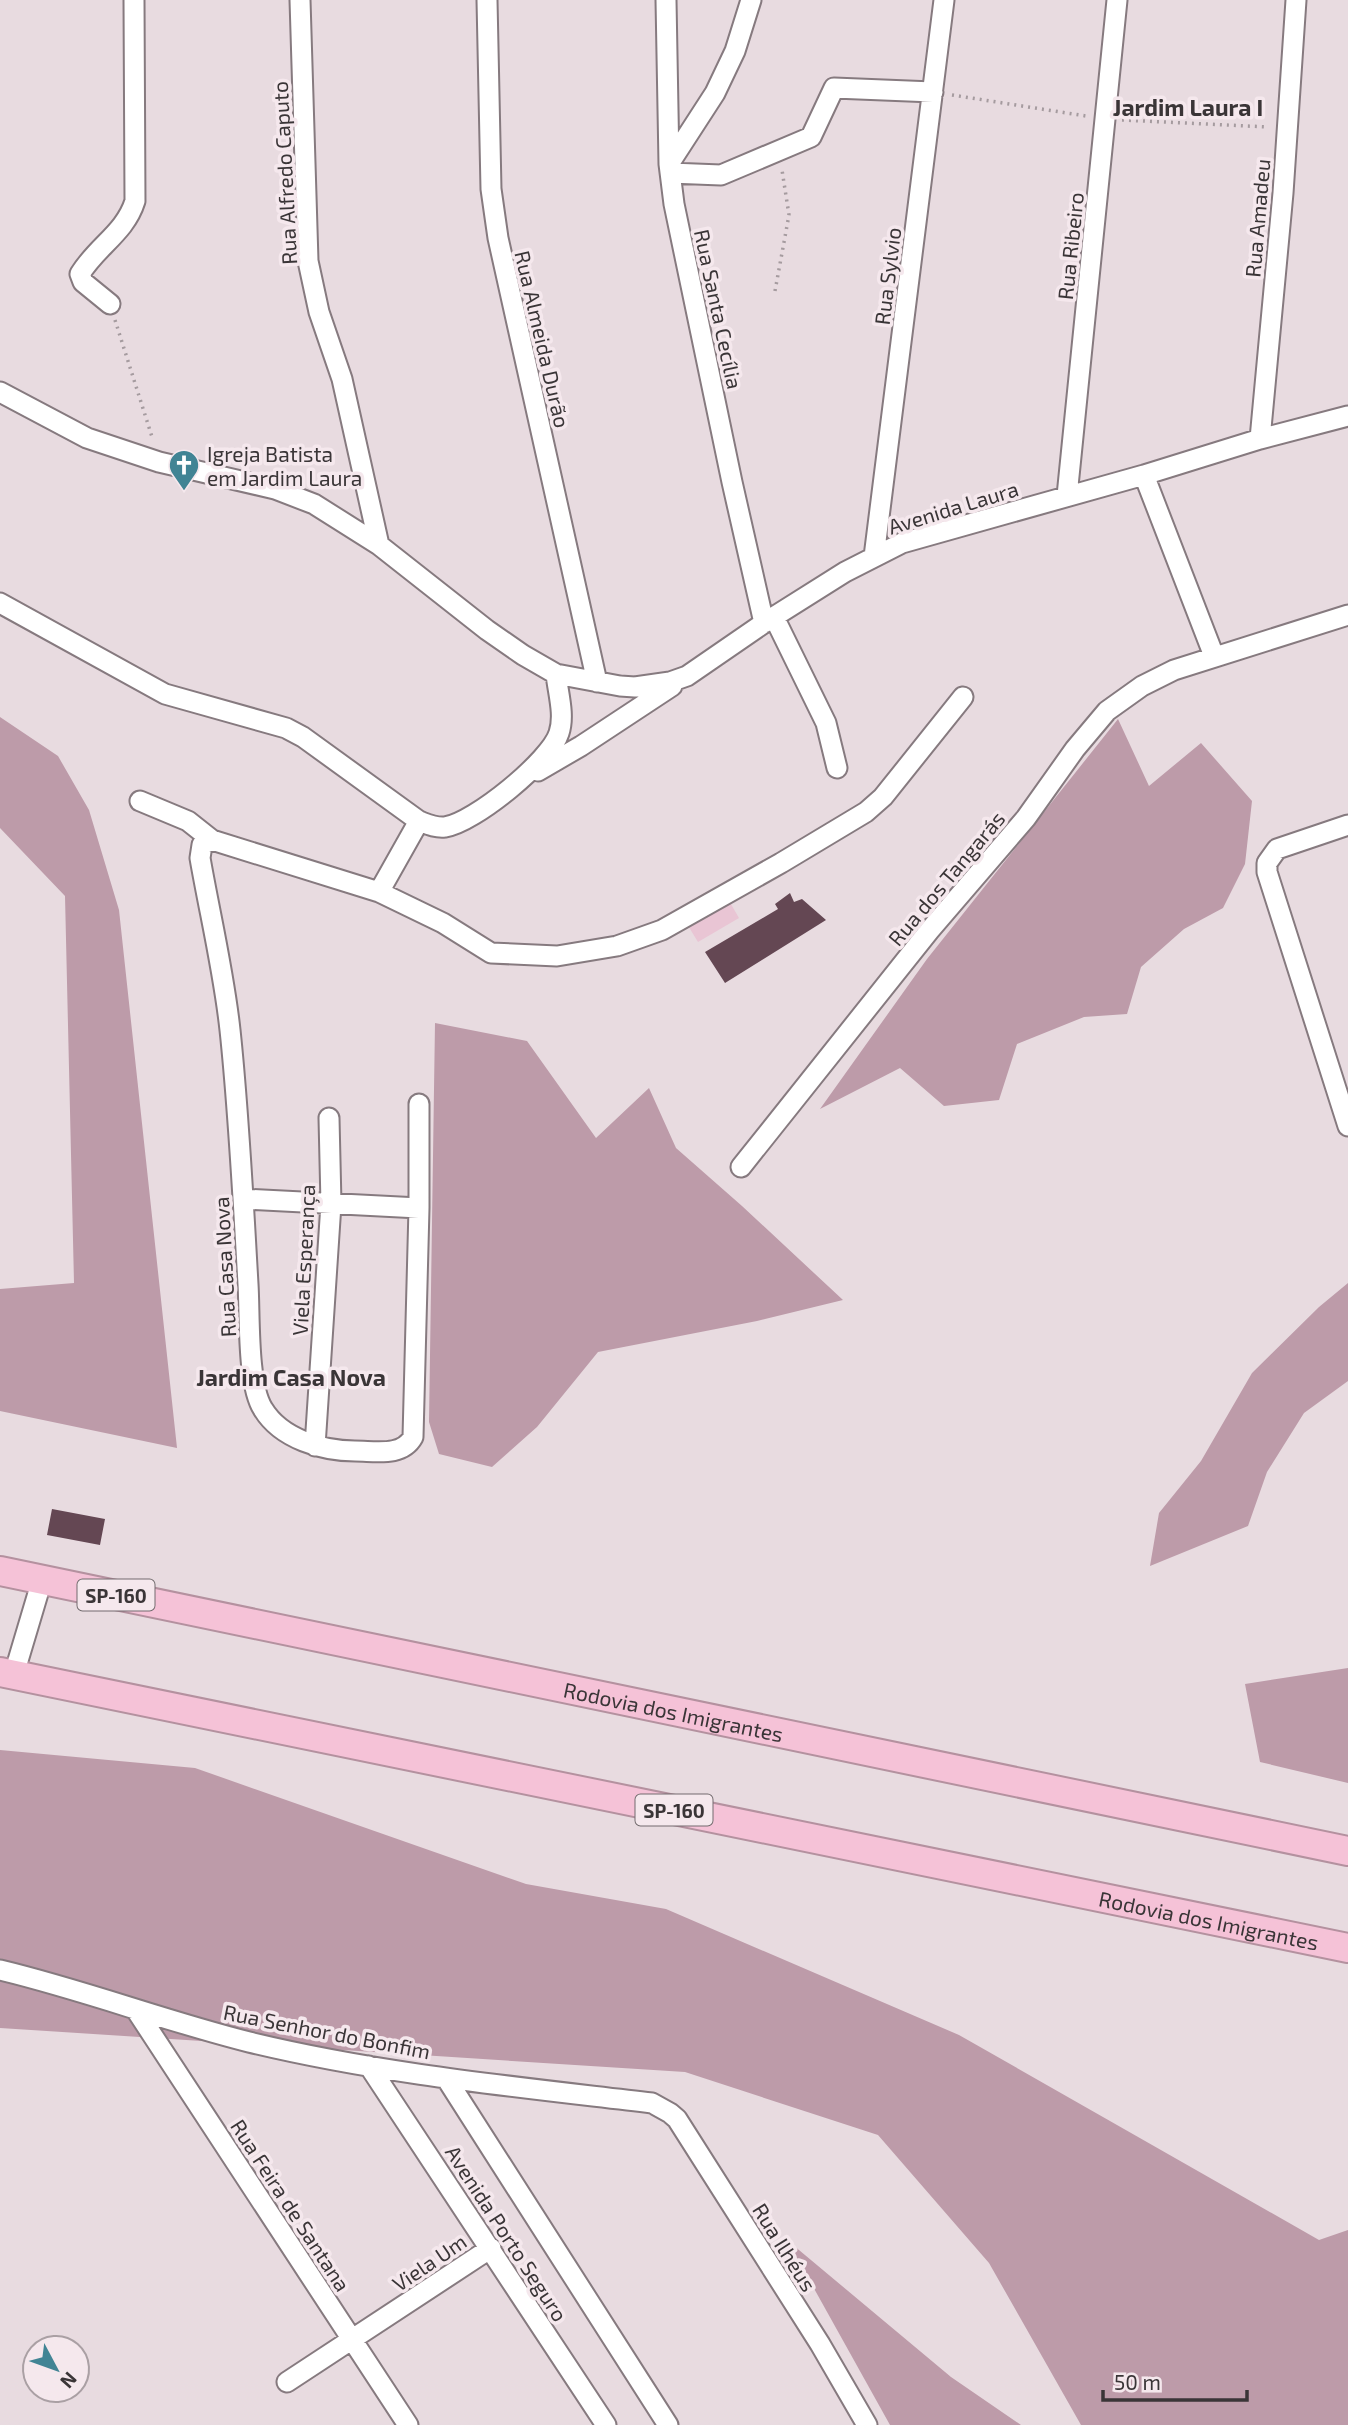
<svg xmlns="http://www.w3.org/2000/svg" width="1348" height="2425" font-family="'Exo 2',sans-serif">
	<rect width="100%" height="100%" fill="#e8dbe0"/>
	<path fill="#e9c5d4" d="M728,899L739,918L698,942L687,924Z"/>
	<path fill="#bd9ba9" d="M0,717L58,756L89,810L119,910L177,1448L0,1411V1289L74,1283L65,896L0,828Z
		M1118,719L1149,786L1201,743L1252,801L1245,864L1223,908L1184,929L1141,967L1127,1014L1084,1017L1017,1044L999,1100L944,1106L900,1068L820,1109L927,959Z
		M435,1023L527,1041L596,1138L649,1088L676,1148L742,1206L843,1300L757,1321L598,1352L537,1427L492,1467L439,1454L429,1422Z
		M1348,1283V1381L1304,1413L1267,1472L1248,1526L1150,1566L1159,1513L1201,1461L1252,1373L1319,1307Z
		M1348,1668V1783L1260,1762L1245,1684Z
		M0,1750L195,1768L526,1884L666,1909L959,2035L1319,2240L1348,2230V2425H1081L989,2263L878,2135L685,2072L0,2028Z
		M787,2240L951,2377L1021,2425H890Z"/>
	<path fill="#644753" d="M790,893L794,902L802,899L826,920L725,983L705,952L778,909L775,904Z
		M52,1509L105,1519L100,1545L47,1535Z"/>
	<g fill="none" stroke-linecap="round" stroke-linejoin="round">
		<g stroke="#867a7f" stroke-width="23">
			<path id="minor" d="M300,0L308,261L319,312L342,379L379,545
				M487,0L491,189L498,238L597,682
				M666,0L669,164L674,204L732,482L764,623
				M669,164L715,93L735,51L751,0
				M670,173L721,175L811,137L834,88L933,92
				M110,304L83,282L80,274C97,246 125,233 135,201L134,0
				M0,392L87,438L159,462L275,489L314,504L379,545L487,630L523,655L556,674L620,686L635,687L670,682L687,676L764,623L845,572L902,543L1144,475L1260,439L1348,416
				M1260,439L1283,193L1296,0
				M1144,475L1214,656
				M1067,496L1117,0
				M874,557L944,0
				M0,603L165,694L286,728L303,737L419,821C427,824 435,828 445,827C474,823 551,760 559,733C565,715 558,693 556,674
				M774,617L826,723L837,768
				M538,771L581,746L672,686
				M140,801L188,821L212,840L379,892L443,923L491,953L557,956L617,946L662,930L781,863L866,812L883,797L963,697
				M1348,825L1277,849L1267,863V872L1348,1126
				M212,840L202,845L200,858C210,915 224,973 230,1030C239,1114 243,1199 248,1284C250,1315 247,1384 263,1409C281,1439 323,1451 355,1451C376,1451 402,1457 413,1437L419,1208V1104
				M379,892L419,821
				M741,1167L929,931L1026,818L1075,749L1107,711L1142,686L1174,670L1348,615
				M243,1199L419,1208
				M315,1446L331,1204L329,1118
				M14,1674L42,1580
				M0,1970C84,1990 165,2021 249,2042C381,2074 518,2087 652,2103L670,2113L677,2119L820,2344L867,2425
				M136,2010L408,2425
				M369,2066L606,2425
				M446,2078L668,2425
				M287,2382L491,2248"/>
		</g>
		<g stroke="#b4919f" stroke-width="32">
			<g id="highway">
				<path id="s1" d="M0,1571L1348,1851"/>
				<path id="s2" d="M0,1672L1348,1948"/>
			</g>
		</g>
		<path stroke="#a59b9f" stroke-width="3.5" stroke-dasharray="2 5" stroke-linecap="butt" d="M952,95L1086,116
			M1122,120L1268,127
			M775,291L789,215L782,170
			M115,320L153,440"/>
		<use href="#minor" stroke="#fff" stroke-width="19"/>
		<use href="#highway" stroke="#f5c2d7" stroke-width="28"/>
	</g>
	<defs>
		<g id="church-pin" transform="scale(1.575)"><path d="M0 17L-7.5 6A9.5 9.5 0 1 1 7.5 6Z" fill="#418494" stroke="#f5e8ed"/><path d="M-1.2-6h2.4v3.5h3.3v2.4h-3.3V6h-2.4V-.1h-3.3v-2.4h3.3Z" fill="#fff"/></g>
	</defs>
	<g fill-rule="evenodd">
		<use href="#church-pin" x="184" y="465"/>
	</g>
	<g text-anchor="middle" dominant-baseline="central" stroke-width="7" stroke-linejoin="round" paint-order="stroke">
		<g fill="#f5e8ed" stroke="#726b6e" stroke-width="2">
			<rect x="77.5" y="1579.5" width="77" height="31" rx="5"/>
			<rect x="635.5" y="1794.5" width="77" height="31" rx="5"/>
		</g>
		<g font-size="19" font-weight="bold" fill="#3a3537">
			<text x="116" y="1595">SP-160</text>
			<text x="674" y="1810">SP-160</text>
		</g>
		<g font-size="21" fill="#3a3537" stroke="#f5e8ed">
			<text transform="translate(284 173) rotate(-93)">Rua Alfredo Caputo</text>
			<text transform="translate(1257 218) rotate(-85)">Rua Amadeu</text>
			<text transform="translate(1070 246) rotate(-84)">Rua Ribeiro</text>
			<text transform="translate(887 276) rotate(-83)">Rua Sylvio</text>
			<text transform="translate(719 309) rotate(78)">Rua Santa Cecília</text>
			<text transform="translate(543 339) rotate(77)">Rua Almeida Durão</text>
			<text transform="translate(953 507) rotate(-17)">Avenida Laura</text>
			<text transform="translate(946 878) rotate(-50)">Rua dos Tangarás</text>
			<text transform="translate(303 1260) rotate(-87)">Viela Esperança</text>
			<text transform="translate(224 1267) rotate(-93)">Rua Casa Nova</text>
			<text stroke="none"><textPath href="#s1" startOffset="688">Rodovia dos Imigrantes</textPath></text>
			<text stroke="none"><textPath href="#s2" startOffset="1234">Rodovia dos Imigrantes</textPath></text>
			<text transform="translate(327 2031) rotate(11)">Rua Senhor do Bonfim</text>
			<text transform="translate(291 2205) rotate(57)">Rua Feira de Santana</text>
			<text transform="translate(507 2233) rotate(57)">Avenida Porto Seguro</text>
			<text transform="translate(785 2247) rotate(58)">Rua Ilhéus</text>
			<text transform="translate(429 2262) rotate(-34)">Viela Um</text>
		</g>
		<g font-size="21" fill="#3a3537" stroke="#f5e8ed" text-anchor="start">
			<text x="207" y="453">Igreja Batista<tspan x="207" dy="24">em Jardim Laura</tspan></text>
		</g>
		<g font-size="23" font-weight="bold" fill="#3a3537" stroke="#f5e8ed">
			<text x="1188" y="107">Jardim Laura I</text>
			<text x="291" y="1377">Jardim Casa Nova</text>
		</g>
	</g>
	<g transform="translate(56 2369) rotate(131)"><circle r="33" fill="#f5e8ed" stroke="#aaa0a4" stroke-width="2"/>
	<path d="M0-5L12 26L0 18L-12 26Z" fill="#418494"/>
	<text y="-10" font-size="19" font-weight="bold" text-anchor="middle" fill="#3a3537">N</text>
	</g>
	<path d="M1103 2390v10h144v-10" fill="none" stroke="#3a3537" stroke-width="3.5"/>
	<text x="1114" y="2390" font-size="21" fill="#3a3537" stroke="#f5e8ed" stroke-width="5" paint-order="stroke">50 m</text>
</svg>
